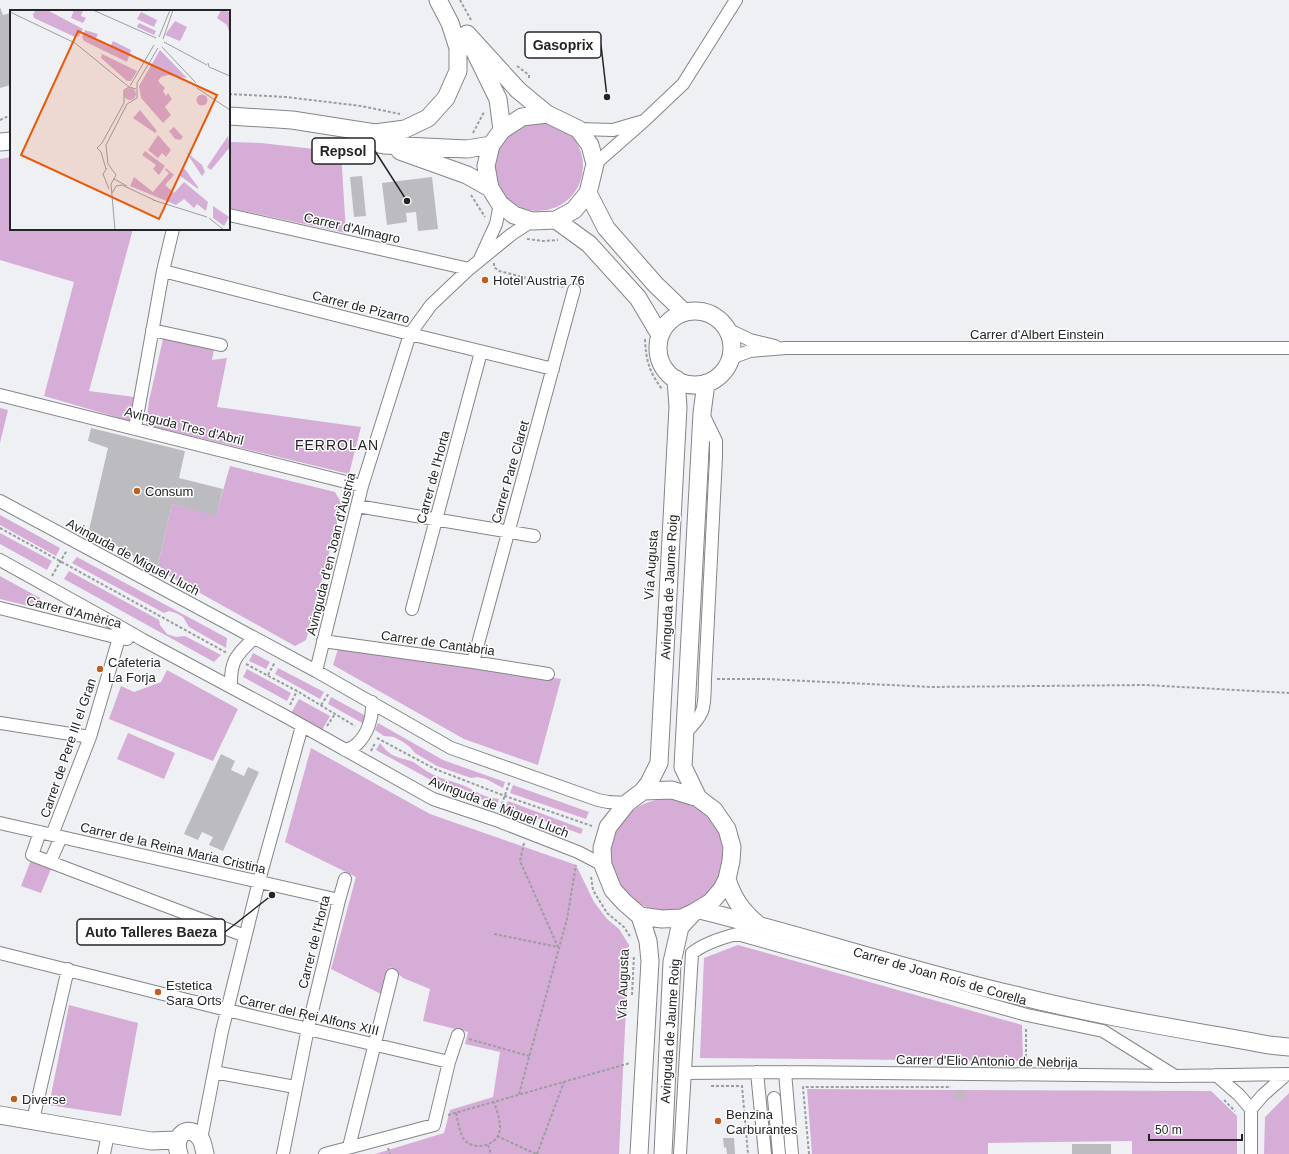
<svg xmlns="http://www.w3.org/2000/svg" width="1289" height="1154" font-family="Arial,sans-serif">
	<rect width="100%" height="100%" fill="#eef0f4"/>
	<path fill="#d5add6" d="M493 166a45 45 0 1 1 90 0a45 45 0 1 1-90 0Z
		M229,142L261,143L341,152L346,233L229,208Z
		M11,157V229H133L89,391L134,397L130,421L44,396L74,282L0,260V159Z
		M163,339L214,349L212,360L227,358L217,407L361,427L349,474L146,425L149,401Z
		M0,408L8,410L0,443Z
		M230,466L335,492L342,504L306,640L295,646L157,569L172,504L216,515Z
		M0,515L60,548L56,556L0,525Z
		M0,533L52,561L47,570L0,544Z
		M77,557L227,638L226,648L189,627L183,617L176,613L169,611L164,613L72,563Z
		M69,571L159,620L160,625L167,634L176,637L185,636L221,655L214,662L64,579Z
		M0,576L40,598L39,607L37,608L0,599Z
		M338,649L561,679L538,765L464,739L333,665Z
		M253,653L270,662L266,669L249,661Z
		M278,668L324,692L320,699L275,674Z
		M247,669L291,693L287,701L243,677Z
		M167,670L238,709L213,761L109,719L121,686L134,692L161,682Z
		M331,697L366,716L364,724L328,704Z
		M299,699L330,716L321,732L290,715Z
		M378,723L443,760L505,782L503,788L486,779L477,777L471,778L437,766L415,753L410,747L403,742L394,737L384,736L375,730Z
		M128,733L175,753L164,779L117,759Z
		M380,743C391,757 394,756 411,761C418,764 425,771 432,774C441,779 452,781 462,785C477,791 481,797 499,799L497,805L433,781L376,750Z
		M311,748L430,814L576,865L594,902L607,919L619,929L629,945L619,1154H375L444,1133L450,1110L493,1097L500,1052L465,1044L468,1032L423,1021L430,989L403,978L390,967L381,994L331,969L356,877L285,842Z
		M513,785L589,812L586,819L510,793Z
		M611 855a56 56 0 1 1 112 0a56 56 0 1 1-112 0Z
		M508,801L583,829L581,834L506,807Z
		M31,860L51,869L41,893L21,886Z
		M738,945L1022,1025L1023,1061L700,1058L704,958Z
		M69,1005L138,1023L121,1116L49,1105Z
		M807,1089L955,1090V1099H964V1090L1211,1091L1237,1116V1154H1132V1141L988,1143V1154H812Z
		M1289,1093V1154H1264L1265,1117Z"/>
	<path fill="#bcbbbf" d="M0,7L3,15L11,13V85L0,88Z
		M362,176L366,216L354,217L350,177Z
		M432,177L438,229L418,231L416,212L406,213L407,222L387,225L382,183Z
		M91,428L185,451L179,478L223,489L216,516L172,504L157,569L89,530L108,448L88,441Z
		M221,754L235,761L231,770L244,776L248,767L259,772L223,851L209,845L213,837L202,832L198,840L184,834Z
		M955,1090H964V1099H955Z
		M723,1138H734L735,1154H727L726,1147L724,1148Z
		M1072,1144H1111V1154H1072Z"/>
	<g fill="none" stroke-linecap="round" stroke-linejoin="round">
		<g stroke="#848589" stroke-width="14">
			<path id="street" d="M578,129L613,130L640,122
				M595,164L645,120L683,84L736,0
				M229,215L469,269
				M480,259L496,224L500,204
				M163,271L410,334L553,369
				M727,329L750,340L775,346
				M152,330L221,345
				M731,358L750,351L786,348H1289
				M0,395L362,486
				M135,428L163,271L173,229
				M0,501L316,671L451,748L598,800L608,802L627,803
				M357,506L534,536
				M0,560L117,625L143,640L285,716L433,799L496,820L578,852L603,865
				M0,608L119,638L127,639
				M412,609L481,352
				M323,641L473,662L548,674
				M473,662L574,290
				M316,671L362,486L410,334L431,305L469,269L512,234L532,221
				M231,687C230,661 236,655 254,638
				M0,723L90,737
				M685,733C707,712 704,707 705,679L716,457V441L703,414
				M345,750C349,749 354,747 357,744C368,734 373,717 372,702
				M0,823L339,900
				M40,832L32,855L50,862L61,837
				M52,835L90,737L119,638L117,625
				M50,862L245,936
				M0,953L227,1010L449,1062
				M214,1072L295,1087
				M757,1072L765,1154
				M785,1072L792,1154
				M685,1073L785,1072L1175,1076L1289,1074
				M1216,1075L1239,1095L1251,1109L1263,1095L1287,1074
				M774,1098L779,1154
				M33,1120L68,969
				M201,1139L222,1031L259,881L302,726
				M349,1147L392,975
				M104,1154L108,1134
				M283,1154L308,1028L339,900L345,879
				M325,1154L434,1125L449,1062L458,1035
				M680,1154L692,953C705,943 721,938 737,934L1027,1015L1103,1031L1175,1076
				M1251,1154V1109"/>
		</g>
		<g stroke="#848589" stroke-width="19">
			<path id="secondary" d="M467,34L518,90L547,114L578,129L590,145L595,164L588,193L574,210L556,220L532,221L514,215L500,204L490,188L486,166L491,145L502,130L522,117L547,114
				M474,50L498,99L502,130
				M229,116L292,120L375,133L405,129L428,118L446,98L458,71V48L450,23L438,0
				M356,140L384,145L467,149L491,145
				M0,142L11,141
				M400,151L467,175L490,188
				M588,193L606,228L655,284L684,312
				M556,220L589,244L638,298L660,335
				M658 348a37 37 0 1 1 74 0a37 37 0 1 1-74 0Z
				M672,790L698,798L714,810L727,829L732,847L731,861L727,879L722,889L711,902L693,913L682,918L662,919L640,916L624,902L613,890L603,865L602,848L608,827L627,803L643,791Z
				M643,791L649,783L659,763L678,407L676,379
				M698,798L683,767L702,413L706,383
				M727,879C733,898 741,910 756,923
				M700,910C808,937 915,972 1023,997C1104,1017 1187,1030 1269,1045L1289,1047
				M0,1115L151,1141L177,1140
				M179,1154C172,1135 189,1123 200,1138C203,1142 204,1149 205,1154
				M639,1154L650,961L648,941L640,916
				M663,1154L672,962L680,927L693,913"/>
		</g>
		<path stroke="#9b9da0" stroke-width="2" stroke-dasharray="3 2" stroke-linecap="butt" d="M460,0L471,20
			M517,66L529,75V80
			M229,94L286,97L361,106L400,114
			M0,120L11,115
			M473,133L484,112
			M471,195L485,217
			M527,239L543,241L558,240
			M494,263V267L499,271L563,287
			M645,339C646,360 649,372 662,389
			M0,528L227,653
			M52,576L67,550
			M246,664L297,691L355,726
			M268,675L275,662
			M717,679H765L931,687L1146,685L1289,693
			M290,705L297,691
			M321,705L329,693
			M327,726L335,714
			M377,738L435,769L505,796L592,826
			M371,751L375,743
			M500,809L510,781
			M524,843L520,861L558,947
			M591,877L593,890L607,913L624,927L631,938
			M494,934L558,947
			M632,995L634,955
			M469,1039L529,1056
			M1026,1062V1027
			M711,1086H742L748,1154
			M519,1094L567,919L576,865
			M1224,1100L1235,1111
			M456,1113C458,1121 459,1130 463,1138C471,1151 495,1147 499,1133C502,1123 497,1111 494,1102
			M448,1115L630,1063
			M497,1136L536,1154
			M488,1145L491,1154
			M388,1148L390,1154
			M537,1154L564,1082
			M809,1154L803,1087H951"/>
		<use href="#street" stroke="#fff" stroke-width="12"/>
		<use href="#secondary" stroke="#fff" stroke-width="17"/>
	</g>
	<g fill="#bf5e1f" stroke="#fff" stroke-width="1.5">
		<circle cx="485" cy="280" r="4"/>
		<circle cx="137" cy="491" r="4"/>
		<circle cx="100" cy="669" r="4"/>
		<circle cx="158" cy="992" r="4"/>
		<circle cx="14" cy="1099" r="4"/>
		<circle cx="718" cy="1121" r="4"/>
	</g>
	<g text-anchor="middle" dominant-baseline="central" stroke-width="3" stroke-linejoin="round" paint-order="stroke">
		<g font-size="13" fill="#232425" stroke="#fff">
			<text transform="translate(352 228) rotate(13)">Carrer d'Almagro</text>
			<text transform="translate(361 307) rotate(14)">Carrer de Pizarro</text>
			<text x="1037" y="334">Carrer d'Albert Einstein</text>
			<text transform="translate(184 426) rotate(14)">Avinguda Tres d'Abril</text>
			<text transform="translate(510 472) rotate(-74)">Carrer Pare Claret</text>
			<text transform="translate(433 477) rotate(-75)">Carrer de l'Horta</text>
			<text transform="translate(331 554) rotate(-76)">Avinguda d'en Joan d'Àustria</text>
			<text transform="translate(133 557) rotate(28)">Avinguda de Miguel Lluch</text>
			<text transform="translate(651 565) rotate(-86)">Vía Augusta</text>
			<text transform="translate(669 587) rotate(-87)">Avinguda de Jaume Roig</text>
			<text transform="translate(74 612) rotate(14)">Carrer d'Amèrica</text>
			<text transform="translate(438 643) rotate(8)">Carrer de Cantàbria</text>
			<text transform="translate(68 748) rotate(-71)">Carrer de Pere III el Gran</text>
			<text transform="translate(499 807) rotate(21)">Avinguda de Miguel Lluch</text>
			<text transform="translate(173 848) rotate(13)">Carrer de la Reina Maria Cristina</text>
			<text transform="translate(314 942) rotate(-76)">Carrer de l'Horta</text>
			<text transform="translate(940 976) rotate(16)">Carrer de Joan Roís de Corella</text>
			<text transform="translate(623 984) rotate(-88)">Vía Augusta</text>
			<text transform="translate(309 1015) rotate(13)">Carrer del Rei Alfons XIII</text>
			<text transform="translate(670 1031) rotate(-86)">Avinguda de Jaume Roig</text>
			<text transform="translate(987 1061) rotate(1)">Carrer d'Elio Antonio de Nebrija</text>
		</g>
		<g font-size="13" fill="#232425" stroke="#fff" text-anchor="start">
			<text x="493" y="280">Hotel Austria 76</text>
			<text x="145" y="491">Consum</text>
			<text x="108" y="662">Cafeteria<tspan x="108" dy="15">La Forja</tspan></text>
			<text x="166" y="985">Estetica<tspan x="166" dy="15">Sara Orts</tspan></text>
			<text x="22" y="1099">Diverse</text>
			<text x="726" y="1114">Benzina<tspan x="726" dy="15">Carburantes</tspan></text>
		</g>
		<g font-size="14" letter-spacing="1" fill="#232425" stroke="#fff">
			<text x="337" y="445">FERROLAN</text>
		</g>
	</g>
	<g transform="translate(10 10)">
		<rect width="220" height="220" fill="#eef0f4"/>
		<path d="M26,0H37L73,19L69,26L65,27L24,8L23,4ZM64,0H73L71,6L76,8L73,13L61,8ZM211,0L220,2V25L217,15L207,8ZM131,2L147,10L144,17L127,9ZM165,11L177,17L170,31L155,25ZM129,13L146,21L144,25L127,17ZM75,20L88,24L85,30L100,37L103,31L121,40L117,52L74,31L72,27ZM150,40L177,68L158,65L151,67L148,71L155,78L153,81L156,86L158,83L162,89L155,97L161,105L153,113L131,88L129,76ZM92,44L127,61L121,71H117L91,48ZM114 84a6 6 0 1 1 12 0a6 6 0 1 1-12 0ZM186.5 90a5.5 5.5 0 1 1 11 0a5.5 5.5 0 1 1-11 0ZM130,100L147,121L145,123L123,108ZM164,117L173,127L170,130L165,129L159,121ZM148,125L161,140L156,147L152,143L148,148L138,140ZM218,126L220,137L201,160L197,157ZM135,141L155,156L149,165L143,159L146,155L132,145ZM176,142L192,155L195,162L192,166ZM156,158L164,165L155,175L164,183L174,172L198,192L196,201L187,194L184,198L174,189L166,195L120,176L124,167L143,182L159,163L155,160ZM174,158L188,177V179L169,165ZM203,196L219,207L214,216L203,208Z" fill="#d5add6"/>
		<path fill="none" stroke="#9d9ea1" stroke-width="1" d="M83,0L146,28M0,2L65,33L119,77M149,27L160,0M153,29L163,0M154,32L197,55M152,37L186,73M198,53L199,57L220,66M120,76L144,35M187,78L220,100M92,133L114,93V80L119,77L126,79M92,133L87,138L91,142L96,159M97,158L93,164L99,179M104,169L117,176M102,183L106,176L112,175L144,190M143,190L197,207M199,208L214,220M105,220L101,174L106,165L98,154L96,135L117,94L127,88V73L148,38"/>
		<path fill="#e8590c" fill-opacity="0.15" stroke="#e8590c" stroke-width="2" d="M68,21L207,85L149,209L11,145Z"/>
		<rect width="220" height="220" fill="none" stroke="#232425" stroke-width="2"/>
	</g>
	<path fill="none" stroke="#232425" stroke-width="1.5" d="M607 97L601 45M407 201L375 151M272 895L225 932"/>
	<g fill="#232425" stroke="#fff" stroke-width="1.5">
		<circle cx="607" cy="97" r="4"/>
		<circle cx="407" cy="201" r="4"/>
		<circle cx="272" cy="895" r="4"/>
	</g>
	<g fill="#fff" stroke="#232425" stroke-width="1.5">
		<rect x="525" y="32" width="76" height="26" rx="4"/>
		<rect x="312" y="138" width="63" height="26" rx="4"/>
		<rect x="77" y="919" width="148" height="26" rx="4"/>
	</g>
	<g font-size="14" text-anchor="middle" font-weight="bold" fill="#232425">
		<text x="563" y="50">Gasoprix</text>
		<text x="343" y="156">Repsol</text>
		<text x="151" y="937">Auto Talleres Baeza</text>
	</g>
	<path d="M1149 1134v6h93v-6" fill="none" stroke="#232425" stroke-width="2"/>
	<text x="1155" y="1134" font-size="12" fill="#232425" stroke="#ffffff" stroke-width="3" paint-order="stroke">50 m</text>
</svg>
